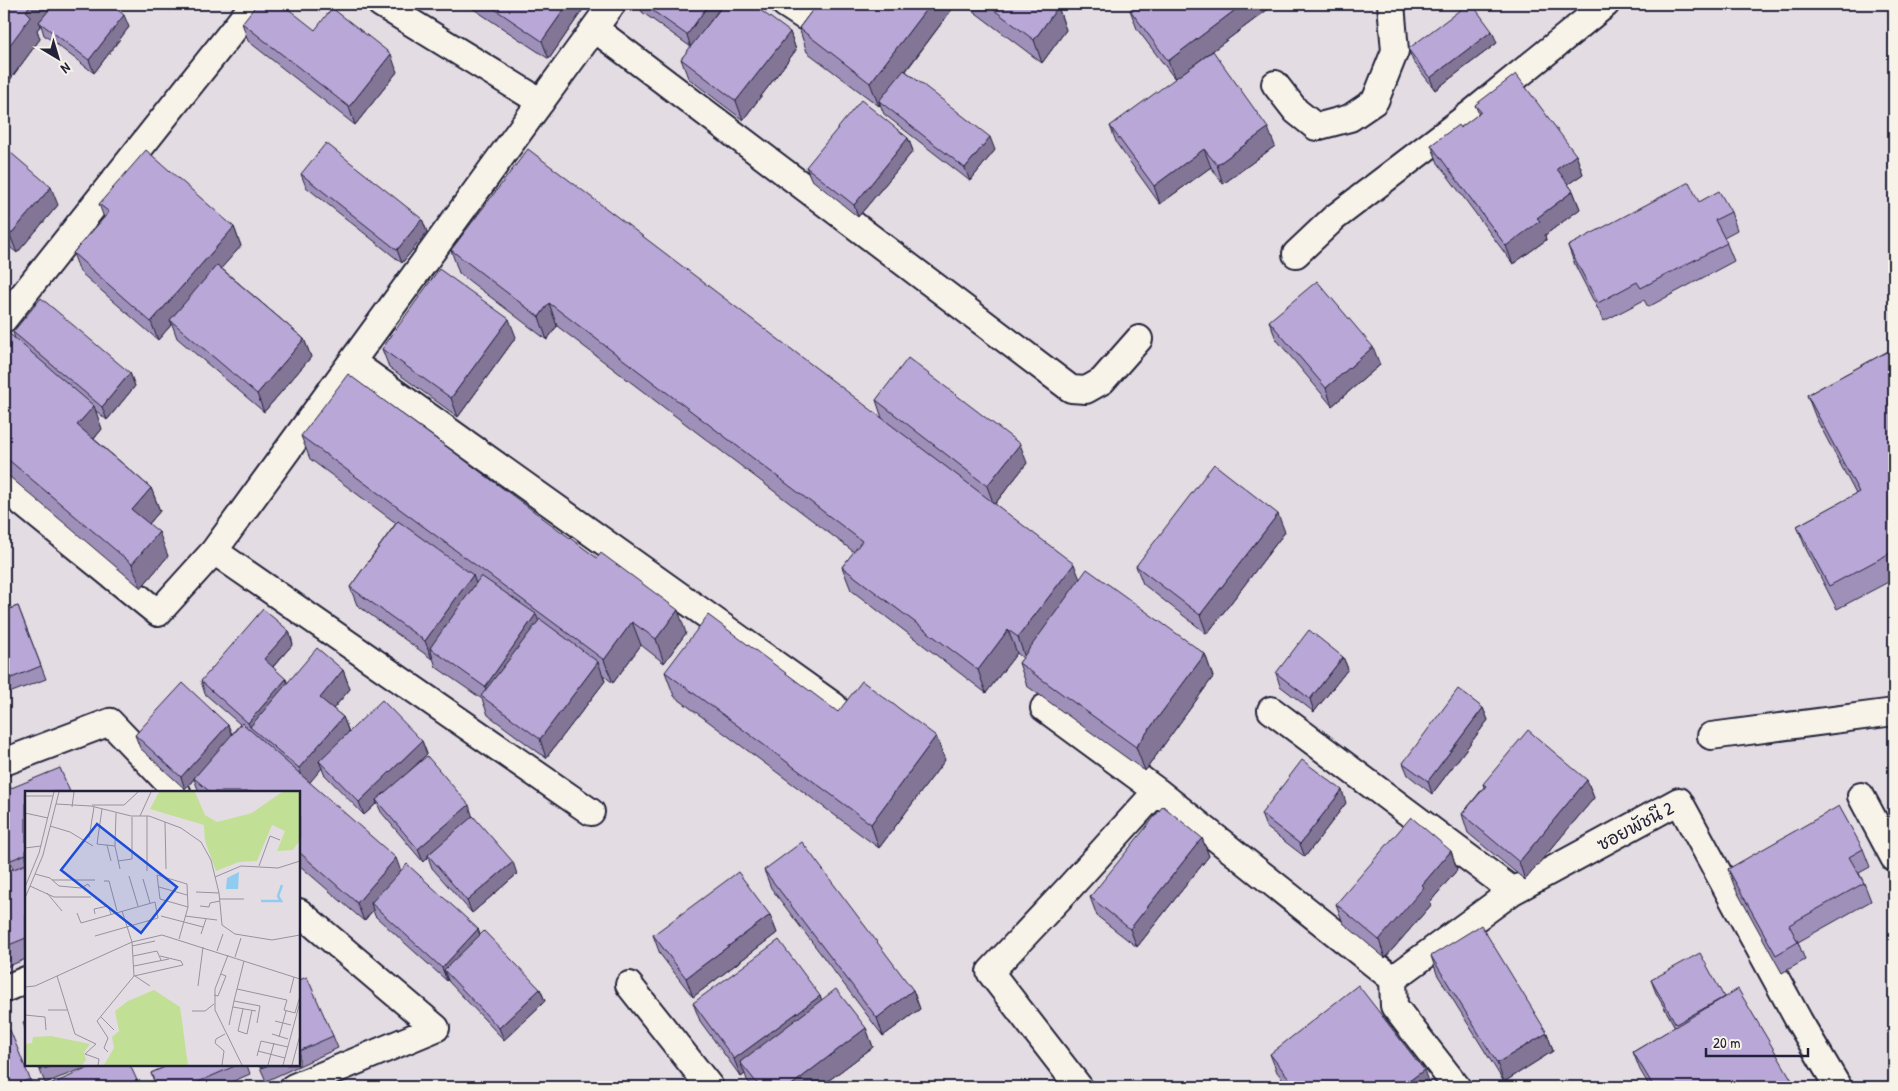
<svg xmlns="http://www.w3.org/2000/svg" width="1898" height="1091" font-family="'Patrick Hand','Playpen Sans Thai',sans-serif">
	<rect width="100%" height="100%" fill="#e4dce3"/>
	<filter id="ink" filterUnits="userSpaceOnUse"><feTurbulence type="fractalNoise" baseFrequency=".02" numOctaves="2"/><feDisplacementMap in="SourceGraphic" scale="10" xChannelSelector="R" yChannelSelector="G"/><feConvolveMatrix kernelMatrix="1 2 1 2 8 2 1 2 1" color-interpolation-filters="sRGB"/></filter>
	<g filter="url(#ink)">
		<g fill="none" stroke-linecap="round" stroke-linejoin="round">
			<g stroke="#22223b" stroke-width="30">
				<path id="street" d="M381,4L541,102
					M785,4L805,17L815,4
					M595,29L1071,389L1086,390L1102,381L1139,339
					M1275,84L1296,111L1316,127L1350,118L1375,101L1395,51L1391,4
					M1296,254L1334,218L1473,112L1606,4
					M4,319L254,4
					M352,362L834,706
					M4,488L158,613L214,551L612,4
					M214,551L591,812
					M1044,708L1157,791L1393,979L1394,1006L1457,1087
					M1271,710L1513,891
					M1711,736L1894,712
					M4,762L110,722L177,792
					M1861,796L1894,858
					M1393,979L1513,891L1679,801L1799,1021L1838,1087
					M629,985L710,1087
					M4,989L26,980
					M294,1087L436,1028L299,912
					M1079,1087L990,972L1067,890L1157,791"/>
			</g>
			<use href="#street" stroke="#f7f3e8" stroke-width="26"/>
		</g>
		<path fill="#9f90b9" stroke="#22223b" d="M4,4L129,27L94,73L44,35L41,25L37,30L40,39L4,88Z
			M466,4H586V5L549,59Z
			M639,4H723L707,26L790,32L796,50L743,120L688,78L681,59L691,47L642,12Z
			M817,4H956L906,71L995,150L970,181L884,114L880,104L879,106L807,52L799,28Z
			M964,4H1053L1058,7L1066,30L1042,63Z
			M1275,4L1175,79L1137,29L1130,10Z
			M242,23L315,30L397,72L355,125L248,41Z
			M1497,43L1435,90L1413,61L1408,49Z
			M1475,105L1576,155L1583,174L1568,184L1573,191L1580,209L1545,235L1546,240L1513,264L1438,163L1431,145L1460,128L1479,114Z
			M1110,126L1275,146L1223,184L1211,167L1160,204L1117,144Z
			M908,138L913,151L858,217L811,179L806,167Z
			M4,147L58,205L17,253L4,242Z
			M301,174L422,219L427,232L402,263L306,187Z
			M1699,202L1731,212L1737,230L1724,237L1734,261L1648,307L1644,300L1604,321L1575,265L1568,246Z
			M99,204L234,227L241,246L221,268L304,339L311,357L264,412L177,338L172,324L158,340L80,272L73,253L104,218Z
			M451,250L882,418L876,400L1027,463L995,504L1080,579L1205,654L1213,677L1145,771L1027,686L1019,663L1023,658L1017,653L986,693L851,590L842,567L854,552L557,326L547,340L459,273Z
			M1269,321L1380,365L1332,406L1276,339Z
			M4,329L15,339L13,332L130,373L135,386L107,420L95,410L102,429L94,439L151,488L160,511L149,524L168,556L141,588L4,472Z
			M516,337L458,417L389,367L382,349Z
			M1894,348V579L1837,609L1806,549L1797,526L1856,494L1816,418L1807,395Z
			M301,436L686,633L664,663L641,645L613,683L603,675L605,681L546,758L488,715L482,699L436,667L433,658L432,659L357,605L350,587L396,523L310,459Z
			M1285,532L1207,634L1143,584L1136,566Z
			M18,606L46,679L4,695V611Z
			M289,631L293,644L273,667L288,683L343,670L350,689L333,709L343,717L349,732L422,741L427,754L412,769L473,816L517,874L472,913L432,868L428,857L423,862L381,812L377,803L364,815L324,774L322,768L309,782L401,871L478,929L480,935L540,989L545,1001L504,1040L449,982L448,980L447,981L375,916L373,910L364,921L299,865V792H199L194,779L185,789L140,748L135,735L228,725L232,734L240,724L205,694L201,681Z
			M1343,657L1348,669L1314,712L1280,686L1276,673Z
			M665,672L838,712L945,760L879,848L674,696Z
			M1483,708L1488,720L1432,794L1408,775L1403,763Z
			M1587,780L1594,798L1525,880L1468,833L1462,814L1484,787L1483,784Z
			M4,791L26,792V959L4,968V873L13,869L4,846Z
			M1346,803L1305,857L1266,827L1261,814Z
			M1202,838L1209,856L1137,947L1097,916L1090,897Z
			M1863,849L1870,867L1859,873L1864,883L1871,901L1798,942L1805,960L1782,973L1735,888L1728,869Z
			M1451,851L1457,870L1430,902L1431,905L1385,958L1343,923L1336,904Z
			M764,870L913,990L920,1009L883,1036L771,888Z
			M770,915L777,933L693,997L660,954L653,935Z
			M1431,956L1547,1033L1553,1051L1504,1082L1437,974Z
			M299,980L333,1036L338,1048L266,1081L259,1065H299Z
			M1651,980L1724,997L1796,1087H1650L1640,1070L1633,1052L1675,1027L1656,993Z
			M820,996L821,1000L866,1028L873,1047L820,1087H753L747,1080L745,1074L741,1077L700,1021L693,1003Z
			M1270,1054L1430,1087H1289L1277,1072Z
			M38,1065H93L45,1083Z
			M169,1065H247L250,1074L220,1087H156L151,1073Z
			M30,1079L33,1087H4Z"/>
		<path fill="#827596" stroke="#22223b" d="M31,4H56L39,22L41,25L37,30L40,39L4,88V53L26,11Z
			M568,4H586V5L549,59L542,41Z
			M709,4H723L691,48L687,35Z
			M930,4H956L881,103L879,101L880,104L879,106L870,83Z
			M1243,4H1275L1175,79L1168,61Z
			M1058,7L1066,30L1042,63L1034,40Z
			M124,15L129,27L94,73L89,60Z
			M1492,31L1497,43L1435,90L1430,78Z
			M790,32L796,50L743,120L736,101Z
			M391,54L397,72L355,125L349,107Z
			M1268,128L1275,146L1223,184L1217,165Z
			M990,137L995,150L970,181L965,168Z
			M908,138L913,151L858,217L854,205Z
			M1204,149L1211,167L1160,204L1154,186Z
			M1576,155L1583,174L1564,187L1557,169Z
			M51,187L58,205L17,253L10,235Z
			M1573,191L1580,209L1545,235L1546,240L1513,264L1506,246L1537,218Z
			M422,219L427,232L402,263L397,250Z
			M234,227L241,246L173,323L170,320L172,324L158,340L151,322Z
			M4,256L8,267L4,272Z
			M549,303L557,326L547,340L539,317Z
			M509,319L516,337L458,417L451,398Z
			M304,339L311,357L264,412L257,394Z
			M1373,347L1380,365L1332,406L1326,388Z
			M130,373L135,386L107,420L102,407Z
			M94,406L102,429L86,448L77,425Z
			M1020,444L1027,463L994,505L987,486Z
			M151,488L160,511L141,533L132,510Z
			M1278,514L1285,532L1207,634L1200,615Z
			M159,532L168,556L141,588L132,564Z
			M1074,564L1083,587L1026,661L1018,637Z
			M473,575L479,593L430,648L433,658L432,659L425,641Z
			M678,610L686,633L664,663L656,639Z
			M536,614L543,633L491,703L485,687Z
			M632,622L641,645L613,683L604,660Z
			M1008,630L1017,653L986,693L978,670Z
			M289,631L293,644L268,672L264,659Z
			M1205,654L1213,677L1145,771L1136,747Z
			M1343,657L1348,669L1314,712L1310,699Z
			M598,662L605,681L546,758L540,739Z
			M343,670L350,689L327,716L320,698Z
			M286,679L291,691L250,727L248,723Z
			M1483,708L1488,720L1432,794L1428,781Z
			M343,717L350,735L319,761L322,768L306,787L299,768Z
			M228,725L233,738L194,778V779L185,789L181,777Z
			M936,736L945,760L879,848L871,824Z
			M422,741L427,754L378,802L376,800L377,803L364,815L359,802Z
			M1587,780L1594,798L1525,880L1519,862Z
			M1342,790L1346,803L1305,857L1300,844Z
			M469,805L473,818L428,855V857L423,862L418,849Z
			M1202,838L1209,856L1137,947L1130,929Z
			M1451,851L1457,870L1430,902L1431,905L1385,958L1379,940L1422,885Z
			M396,858L403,877L371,903L373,910L364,921L357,903Z
			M513,862L517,874L472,913L467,901Z
			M770,915L777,933L693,997L686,978Z
			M478,929L482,942L444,970L448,980L447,981L442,968Z
			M540,989L545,1001L504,1040L499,1028Z
			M913,990L920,1009L883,1036L877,1018Z
			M820,996L827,1014L740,1062L745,1074L741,1077L734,1059Z
			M866,1028L873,1047L820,1087H789Z
			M1547,1033L1553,1051L1504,1082L1497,1063Z
			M1424,1070L1430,1087H1401Z"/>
		<path fill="#b9a7d7" stroke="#22223b" d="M4,4H31L26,11L31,16L4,53Z
			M54,4H110L124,15L89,60L39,22Z
			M257,4H282L315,30L332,8L391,54L349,107L242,23Z
			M487,4H568L542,41Z
			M643,4H709L687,35Z
			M724,4H752L790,32L736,101L681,59Z
			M817,4H930L870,83L799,28Z
			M986,4H1053L1058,7L1034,40Z
			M1139,4H1243L1168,61L1130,10Z
			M1468,4H1472L1492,31L1430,78L1408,49Z
			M1213,51L1268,128L1217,165L1204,149L1154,186L1110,126Z
			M904,70L990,137L965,168L879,101Z
			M1516,74L1576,155L1557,169L1573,191L1537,218L1540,221L1506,246L1431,145L1458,125L1460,128L1481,112L1475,105Z
			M861,100L908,138L854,205L806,167Z
			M326,143L422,219L397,250L301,174Z
			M4,147L51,187L10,235L4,229Z
			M528,149L1074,564L1018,637L1008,630L978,670L842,567L862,541L549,303L539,317L451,250Z
			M146,150L234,227L151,322L73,253L109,212L99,204Z
			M1689,182L1699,202L1719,191L1731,212L1715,220L1727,243L1641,288L1637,282L1598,303L1568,246Z
			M217,265L304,339L257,394L170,320Z
			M439,269L509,319L451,398L382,349Z
			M1317,281L1373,347L1326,388L1269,321Z
			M41,298L130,373L102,407L13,332Z
			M4,329L94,406L77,425L151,488L132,510L159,532L132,564L4,456Z
			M1894,348V551L1829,586L1797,526L1859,492L1807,395Z
			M908,358L1020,444L987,486L876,400Z
			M348,374L597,558L601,553L678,610L656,639L632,622L604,660L301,436Z
			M1214,464L1278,514L1200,615L1136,566Z
			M398,521L473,575L425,641L350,587Z
			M1087,569L1205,654L1136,747L1019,663Z
			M481,576L536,614L485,687L430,648Z
			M18,606L41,666L4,681V611Z
			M263,609L289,631L264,659L286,679L248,723L201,681Z
			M708,615L838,712L862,681L936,736L871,824L665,672Z
			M540,619L598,662L540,739L481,696Z
			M1309,630L1343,657L1310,699L1276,673Z
			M317,648L343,670L320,698L343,717L299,768L250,727Z
			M183,683L228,725L181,777L135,735Z
			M1458,689L1483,708L1428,781L1403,763Z
			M382,700L422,741L359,802L319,761Z
			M242,723L396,858L357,903L299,852V792H210L194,778Z
			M1528,730L1587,780L1519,862L1462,814L1486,786L1483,784Z
			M427,756L469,805L418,849L376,800Z
			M1302,760L1342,790L1300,844L1261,814Z
			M60,768L70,792H26V854L11,860L4,844V791Z
			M1163,806L1202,838L1130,929L1090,897Z
			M1839,806L1863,849L1849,857L1864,883L1789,925L1798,942L1776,955L1728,869Z
			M473,816L513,862L467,901L428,855Z
			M1411,817L1451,851L1422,885L1424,887L1379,940L1336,904Z
			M802,842L913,990L877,1018L764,870Z
			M26,864V938L4,947V873Z
			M407,864L478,929L442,968L371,903Z
			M738,872L770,915L686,978L653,935Z
			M1481,925L1547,1033L1497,1063L1431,956Z
			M484,931L540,989L499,1028L444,970Z
			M779,940L820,996L734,1059L693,1003Z
			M1700,953L1724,997L1676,1024L1651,980Z
			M307,977L333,1036L299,1051V980Z
			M1358,985L1424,1070L1401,1087H1296L1270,1054Z
			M836,989L866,1028L789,1087H760L740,1062Z
			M1738,989L1796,1087H1654L1633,1052Z
			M26,1021V1032L23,1022Z
			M10,1030L30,1079L11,1087H4V1033Z
			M39,1065H55L41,1070Z
			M95,1065H130L140,1087H53L52,1084Z
			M169,1065H237L187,1087H157L151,1073Z
			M260,1065H269L261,1068Z"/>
	</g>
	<g text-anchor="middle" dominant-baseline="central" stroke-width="4" stroke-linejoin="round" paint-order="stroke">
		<g font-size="18" fill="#22223b" stroke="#f7f3e8">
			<text transform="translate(1635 826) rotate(-28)">ซอยพัชนี 2</text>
		</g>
	</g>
	<g transform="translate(25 791)">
		<rect width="275" height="275" fill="#e4dce3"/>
		<path d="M134,1H170L180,24L192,31L227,22L257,1H275V49L268,59L252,60L260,40L247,34L232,70L214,71L191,80L180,50L179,34L125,18ZM129,199L155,216L163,274H79L89,257L87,246L94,240L90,220L103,210ZM26,245L65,253L59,261L61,269L57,274H2L0,253L7,252L8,246Z" fill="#c2df96"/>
		<path d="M214,81L213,98H201L202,87Z" fill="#90cbf0"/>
		<path fill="none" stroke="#90cbf0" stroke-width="2.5" d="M236,110H256L253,105L257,94"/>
		<path fill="none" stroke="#9692a0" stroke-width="1" d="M0,5H28M31,13L66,15L106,25H124L156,37L176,51L186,69L194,102L197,134L210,143L247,149L275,144M67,14H99L113,1M47,16L49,1M77,18L72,53L90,55M0,22L23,27M91,22L90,55L95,78M115,25L126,1M122,25V80M140,31L141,78M25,35L45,41L68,55M64,47L69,16M82,54L86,70M0,57L16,55M93,70L107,68V26M234,75L245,45L255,49M10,83L25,87L34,95L56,97L63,93L65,96M104,85L113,115M190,86L216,75L253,77L275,70M118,88L125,112M27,89H70M79,90H84L92,120M5,95L29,106H66M0,96L14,62L29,1M134,96L162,104M171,101L194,102M22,102L37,120M0,107L18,64L34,1M195,108H219M175,115L184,116L185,112L195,110M52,122L56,132L130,111L133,127L70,145M70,123L69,118L83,115L86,123M136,125L178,136M160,125L192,129M176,143L181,128M154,148L163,116L162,93L132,84L135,108L163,116M107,155L130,150M192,160L198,143M203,164L190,198V219L217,274M108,165L132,160L136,169M210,166L216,147M219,170L209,210L235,215L232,232M109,175L144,168M32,185L50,243L71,253L60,263L74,268L73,274M109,185L158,174L156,170L135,165M110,185L125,195M173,195L178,156M0,196L10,195L107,151L137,144L275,188M212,198L262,209L259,219L270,222L275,205M265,202L269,186M189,204L193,205L201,185L196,183M208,216L231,220M218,218L213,240L222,243L227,219M23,219H42M167,220H180L189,213M0,224L20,226L21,239M76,226L89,239M250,230L266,234M204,234L209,210M247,243L263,248M254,246L261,220M233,260L260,267M83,261L79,257L83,247L72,230L109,185L107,151L97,120M232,265L236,250L263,256M197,274L199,260L190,252L191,248L200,243M243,274L249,252M258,274L275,211M267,274L275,244"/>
		<path fill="#1d4ed8" fill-opacity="0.15" stroke="#1d4ed8" stroke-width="2.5" d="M72,33L152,96L116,142L36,79Z"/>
		<rect width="275" height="275" fill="none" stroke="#22223b" stroke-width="2.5"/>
	</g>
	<rect width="1898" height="1091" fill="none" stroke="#f7f3e8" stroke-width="20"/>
	<rect x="10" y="10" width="1878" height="1071" fill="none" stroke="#22223b" stroke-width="2" filter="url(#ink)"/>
	<g transform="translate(58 58) rotate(142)" stroke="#f7f3e8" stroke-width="4" paint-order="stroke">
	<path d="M0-4L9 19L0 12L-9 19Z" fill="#22223b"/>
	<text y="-8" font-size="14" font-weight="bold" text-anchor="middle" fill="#22223b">N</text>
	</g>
	<path d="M1706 1048v8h102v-8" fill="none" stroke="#22223b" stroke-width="2.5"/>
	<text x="1713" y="1048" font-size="15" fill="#22223b" stroke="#f7f3e8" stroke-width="4" paint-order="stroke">20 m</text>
</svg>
